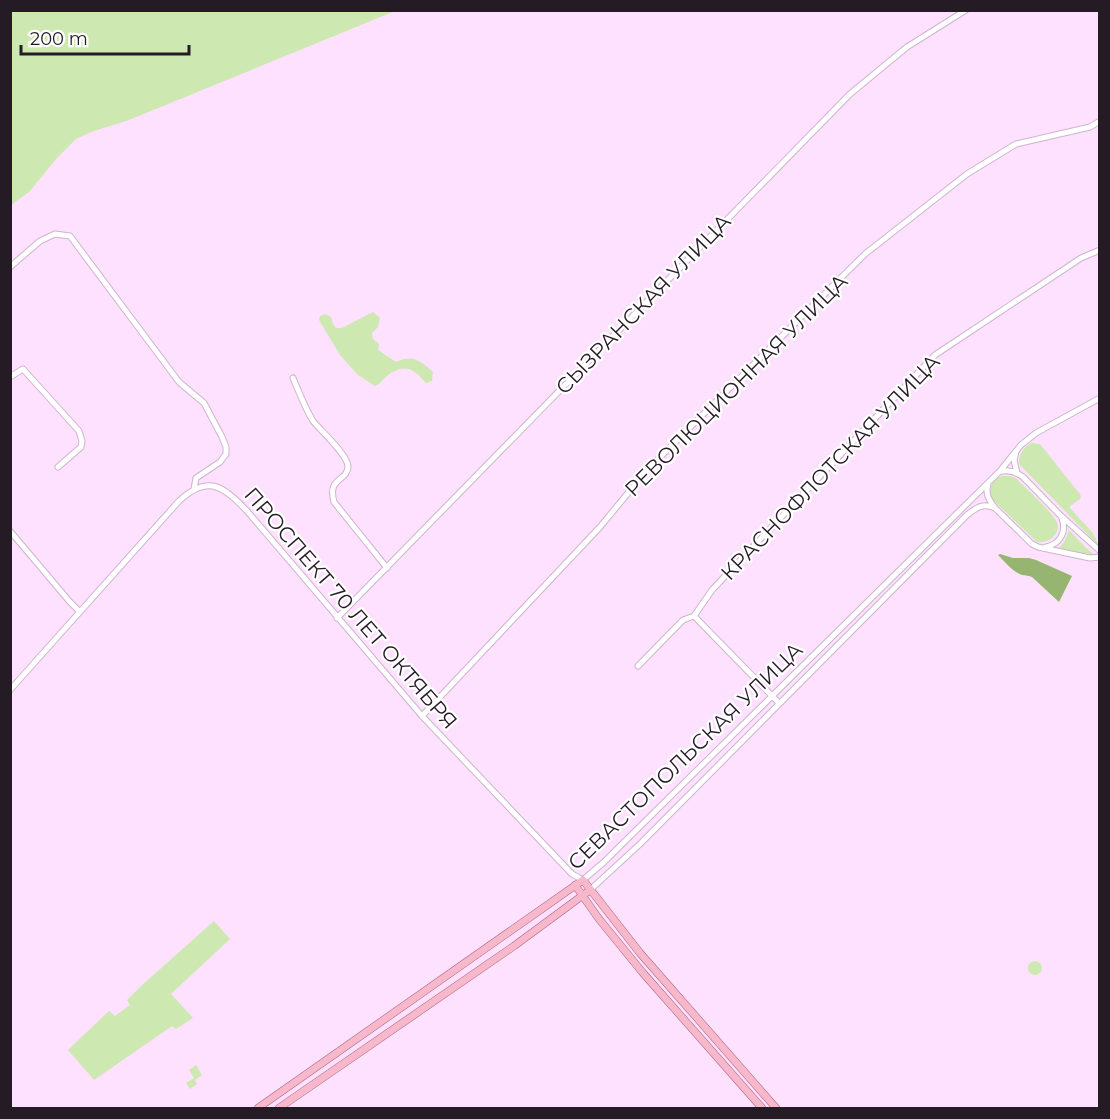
<svg xmlns="http://www.w3.org/2000/svg" width="1110" height="1119" font-family="Montserrat,sans-serif">
	<rect width="100%" height="100%" fill="#fee1fe"/>
	<path fill="#cde8b1" d="M11,10H395V11L129,120L91,132L76,139L57,158L29,192L11,205Z
		M373,312L380,318L378,327L372,333L373,339L379,344L378,350L396,362C413,354 420,361 433,372L432,381L426,383C415,371 408,363 391,373C385,376 382,383 375,386L358,375L340,355L319,320L320,316L325,314L331,317L333,324L336,328H342Z
		M1032,443L1040,444L1079,493L1081,496L1080,499L1069,507L1093,533L1099,546L1019,464C1018,456 1024,446 1032,443Z
		M1002,476H1009L1016,478C1025,488 1054,513 1057,523C1059,528 1057,533 1054,536C1049,542 1043,542 1037,542L994,501L990,496C990,486 992,480 1002,476Z
		M1069,530L1086,548L1096,556L1059,548L1064,542Z
		M214,921L230,939L171,994L193,1018L176,1029L172,1026L94,1080L68,1050L109,1011L115,1016L130,1005L127,1000L141,986Z
		M1028 968a7 7 0 1 1 14 0a7 7 0 1 1-14 0Z
		M196,1065L202,1075L195,1080L197,1084L190,1089L186,1083L194,1078L189,1070Z"/>
	<path fill="#95b571" d="M1000,554L1013,558H1029L1036,560L1072,576L1059,602L1032,577C1029,576 1026,575 1022,575C1013,572 1005,562 998,555Z"/>
	<g fill="none" stroke-linecap="round" stroke-linejoin="round">
		<g stroke="#ceb3ce" stroke-width="7">
			<path id="minor" d="M10,267L40,241L55,234L70,236L179,382L204,403L222,437L226,447V454L220,462L196,478L194,489
				M10,377L23,369L79,431L82,441L81,447L58,467
				M293,378C299,392 305,408 313,421C321,431 347,454 348,466C348,482 327,476 334,502L387,568
				M1016,452L1014,460L1017,473
				M1000,471L1021,445L1036,433L1100,398
				M988,484C985,494 989,500 995,508L1032,544L1038,547L1090,558L1100,557
				M10,531L70,602L80,612
				M1046,547C1060,544 1067,532 1062,518
				M694,616L779,703
				M337,618L850,94L907,47L966,10
				M638,666L683,620L694,616L712,590L935,355L1081,258L1100,250
				M10,690L179,501C208,474 223,486 247,511L422,716L572,874L583,880L604,862L999,472C1008,469 1015,471 1023,477L1059,514L1100,551
				M422,716L600,527L647,470L865,254L967,174L1016,144L1090,127L1100,121
				M590,890L640,844L967,515C977,507 983,503 995,508"/>
		</g>
		<g stroke="#aa627a" stroke-width="8">
			<path id="major" d="M575,885L599,919L643,973L762,1108
				M258,1108L583,880L640,953L776,1108
				M279,1108L514,946L590,890"/>
		</g>
		<use href="#minor" stroke="#fff" stroke-width="5"/>
		<use href="#major" stroke="#f7b8cb" stroke-width="7"/>
	</g>
	<g text-anchor="middle" dominant-baseline="central" stroke-width="4.5" stroke-linejoin="round" paint-order="stroke">
		<g font-size="21" fill="#251b25" stroke="#fff">
			<text transform="translate(643 304) rotate(-46)">СЫЗРАНСКАЯ УЛИЦА</text>
			<text transform="translate(736 385) rotate(-45)">РЕВОЛЮЦИОННАЯ УЛИЦА</text>
			<text transform="translate(830 467) rotate(-46)">КРАСНОФЛОТСКАЯ УЛИЦА</text>
			<text transform="translate(351 608) rotate(49)">ПРОСПЕКТ 70 ЛЕТ ОКТЯБРЯ</text>
			<text transform="translate(685 756) rotate(-44)">СЕВАСТОПОЛЬСКАЯ УЛИЦА</text>
		</g>
	</g>
	<rect width="1110" height="1119" fill="none" stroke="#251b25" stroke-width="24"/>
	<path d="M21 45v9h168v-9" fill="none" stroke="#251b25" stroke-width="3"/>
	<text x="30" y="45" font-size="18" fill="#251b25" stroke="#ffffff" stroke-width="4.5" paint-order="stroke">200 m</text>
</svg>
